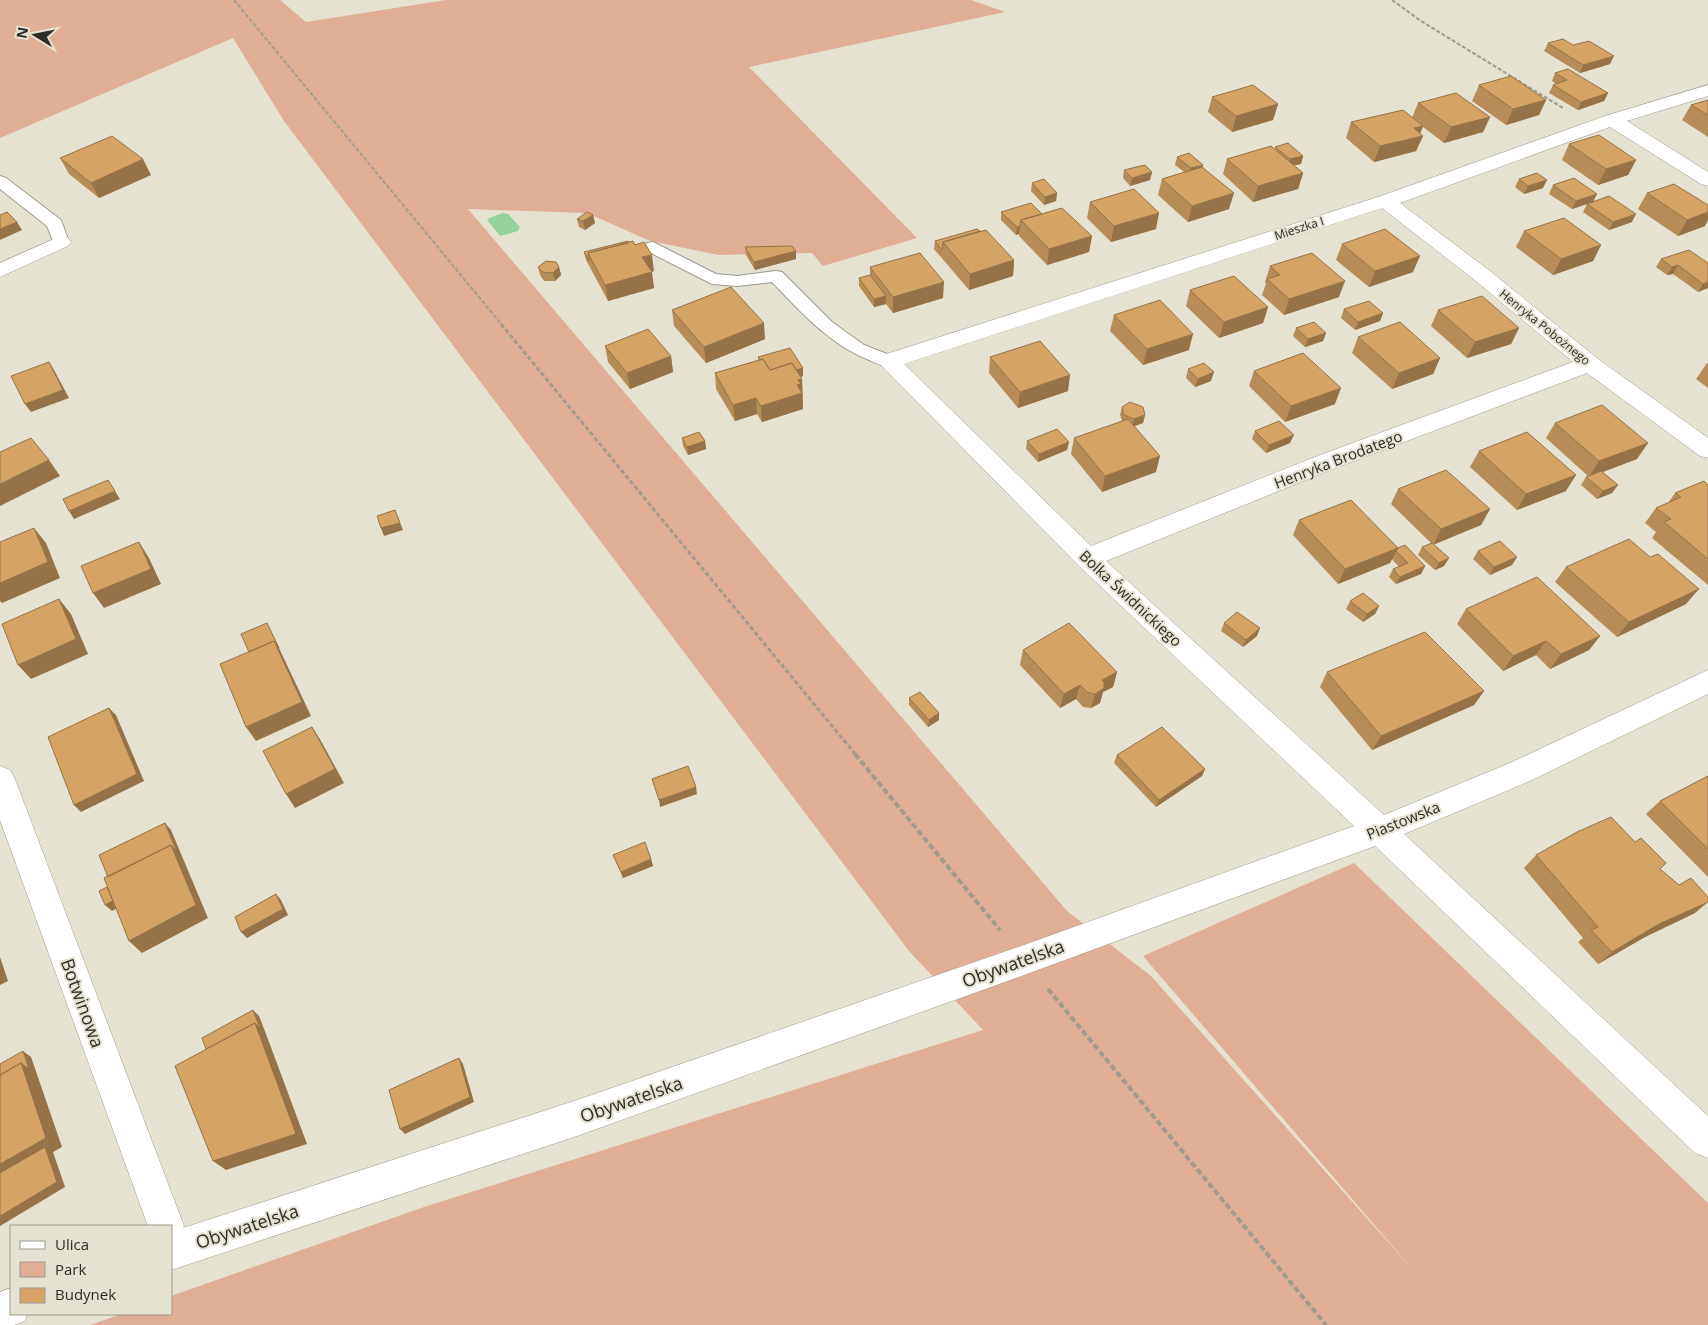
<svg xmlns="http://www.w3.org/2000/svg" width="1708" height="1325" font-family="'Open Sans',sans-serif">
	<rect width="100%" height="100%" fill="#e5e2d2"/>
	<path fill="#e0ae96" d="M0,0H280L306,22L446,0H971L1005,12L749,67L917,238L823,266L812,253L719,255L650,241L587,213L468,209L1067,911L1151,976L1414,1271L1143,956L1354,863L1708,1203V1325H90L122,1314H171V1296L427,1206L983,1030L909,951L284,121L233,38L0,138Z"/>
	<path fill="#95d29b" d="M503,213L508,214L520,227L518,231L500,236L487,220L489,218Z"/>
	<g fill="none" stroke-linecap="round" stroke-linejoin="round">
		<g stroke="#9e9b8c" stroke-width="2">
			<path id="service" d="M0,176L6,178L61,220L69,242L67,246H55L47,226L0,189Z
				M653,242L716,274L737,276L776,271L782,272L832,322L864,345L895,357L897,361L895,365C885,368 878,364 869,360C829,344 801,312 772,282L737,286L712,284L651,253L635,256L629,255L627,251L629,247Z"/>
		</g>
		<g stroke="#9e9b8c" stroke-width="1">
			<path id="minor" d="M1708,85V96L1627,121L1708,172V186L1701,184L1610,127L1400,203L1490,271L1598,359L1708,438V458L1700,456L1587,373L1338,467L1106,561L1384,815L1510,763L1708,670V694L1530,781L1404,834L1708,1116V1158L1695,1153L1375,846L1024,975L577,1136L171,1270V1226H148L0,820V766L10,770L15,779L184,1226L183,1228L577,1100L1024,945L1354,826L1078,565L877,361L880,356L1378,197L1605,116ZM1382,208L1476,281L1573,362L1320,455L1091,546L904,364Z
				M61,236L68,238L71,242L68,246L0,277V263Z
				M11,1288V1314H27L25,1321L14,1325H0V1292Z"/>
		</g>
		<path stroke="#9e9c90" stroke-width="2" stroke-dasharray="4 2" stroke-linecap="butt" d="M234,0L502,325
			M1392,0L1421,21L1563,108"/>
		<path stroke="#9e9c90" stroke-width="3" stroke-dasharray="4.5 2.5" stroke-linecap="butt" d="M501,324L856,755"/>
		<path stroke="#9e9c90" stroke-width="4" stroke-dasharray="6 3" stroke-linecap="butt" d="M855,754L1000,930
			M1048,989L1326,1325"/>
		<use href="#service" fill="#fff" fill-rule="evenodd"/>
		<use href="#minor" fill="#fff" fill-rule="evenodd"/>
	</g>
	<path fill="#b78d57" d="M1548,43L1573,45L1610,64L1580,73L1544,51Z
		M1555,73L1608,93L1604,101L1578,110L1549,93L1553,85L1556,84L1552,81Z
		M1479,85L1546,100L1539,115L1506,125L1472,101Z
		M1212,97L1278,104L1273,120L1232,132L1208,112Z
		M1708,100V137L1682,120L1691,105Z
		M1418,103L1490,117L1483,132L1444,143L1423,127L1420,134L1423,136L1416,151L1374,162L1346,138L1351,122L1412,118Z
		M1569,144L1636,160L1628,175L1598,185L1562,160Z
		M1275,147L1303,156L1301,164L1294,165L1303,173L1298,189L1253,202L1223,174L1227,159L1275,149Z
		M1177,157L1203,167L1229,209L1188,222L1158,195L1162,179L1184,172L1175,165Z
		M60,158L151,175L99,198L69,174Z
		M1124,170L1152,172L1150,180L1130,186L1123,178Z
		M1519,179L1543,188L1524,194L1515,187Z
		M1032,183L1057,193L1056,201L1044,205L1031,191Z
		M1553,185L1597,194L1593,201L1632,222L1609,230L1583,212L1587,204L1572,209L1549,194Z
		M1647,193L1705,226L1678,236L1638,209Z
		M1090,202L1156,229L1111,242L1087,218Z
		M1001,212L1042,214L1092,236L1089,252L1047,265L1019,236V234L1016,235L1001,220Z
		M593,215L595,223L585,230L579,227L577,219Z
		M980,231L1014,260L1013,276L969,290L934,249L935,241Z
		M1524,231L1601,245L1593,261L1553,275L1516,247Z
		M1342,244L1413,272L1369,287L1336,260Z
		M745,247L796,251V259L755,270L746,255Z
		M1689,250L1708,288L1698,292L1673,274L1667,275L1656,267L1661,259Z
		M584,252L654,271L651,272L654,288L608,301L586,260Z
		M1270,266L1339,297L1284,315L1262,295L1266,284L1265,282Z
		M538,267H559L561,275L555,281H544L540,275Z
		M870,267L943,298L893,313L886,304L874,307L859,286V278L870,275Z
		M1190,290L1268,307L1263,323L1219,338L1186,306Z
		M1344,309L1383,313L1380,321L1355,330L1341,318Z
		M672,310L765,339L706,363L674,326Z
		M1438,310L1519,328L1511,344L1467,358L1431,326Z
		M1114,315L1189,350L1143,365L1110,331Z
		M1296,328L1326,333L1323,341L1305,347L1293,336Z
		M1358,337L1440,358L1433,374L1392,389L1352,353Z
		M605,346L671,356L673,372L630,389L608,362Z
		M758,357L803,376L801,377L802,379L803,409L762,422L757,414L735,421L716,389L715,373L758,360Z
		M990,357L1068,391L1018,408L989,373Z
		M1707,363H1708V388L1696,379Z
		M1188,369L1211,381L1195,387L1186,378Z
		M1254,371L1335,404L1285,422L1249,386Z
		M1122,407L1145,415L1143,423L1134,426L1156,472L1102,492L1071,454L1074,438L1122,421L1120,415Z
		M1555,423L1637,459L1603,472L1618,485L1612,493L1597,499L1581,485L1586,477L1588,476L1546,438Z
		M1255,431L1290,443L1266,453L1252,439Z
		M682,438L705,441L706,449L688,455L683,446Z
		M1027,441L1069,442L1067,450L1038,462L1026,449Z
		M1479,451L1566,491L1517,510L1470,467Z
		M1708,485V585L1652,538L1656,532L1645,523L1656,508L1668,503L1675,493Z
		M1398,489L1490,509L1481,525L1433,544L1449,558L1444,566L1435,570L1418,555L1422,547L1431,543L1391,504Z
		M1299,520L1398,548L1425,566L1421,574L1396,584L1389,577L1393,569L1399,567L1392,559L1390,563L1338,584L1293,535Z
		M1478,551L1517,557L1512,565L1490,575L1473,559Z
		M1566,567L1686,604L1617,637L1555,582Z
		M1350,601L1379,606L1375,614L1363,622L1346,609Z
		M1466,609L1600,636L1589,650L1550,669L1536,655L1503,671L1457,624Z
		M1224,623L1257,636L1243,647L1221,631Z
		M1023,650L1117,672L1113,687L1103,692L1100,703L1091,708L1083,707L1076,699L1060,708L1020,665Z
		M1327,672L1484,691L1474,705L1372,750L1320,687Z
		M909,698L939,720L928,727L909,705Z
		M1117,755L1205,769L1202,776L1156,807L1114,763Z
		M1708,776V877L1646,814L1660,801Z
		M613,855L651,859L653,866L623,878Z
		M1536,855L1660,869L1679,885L1695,913L1645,937L1598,964L1578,942L1583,938L1524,868Z"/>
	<path fill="#957347" d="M1614,56L1610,64L1580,73L1583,65Z
		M1608,93L1604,101L1578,110L1581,102Z
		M1546,100L1539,115L1506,125L1513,109Z
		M1278,104L1273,120L1232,132L1236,116Z
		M1490,117L1483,132L1444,143L1451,127Z
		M1423,126L1419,136H1423L1416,151L1374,162L1380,146L1414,128Z
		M1303,156L1301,164L1287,167L1290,159Z
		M143,159L151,175L99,198L91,183Z
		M1636,160L1628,175L1598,185L1606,169Z
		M1203,165L1201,173L1189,176L1191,168Z
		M1152,172L1150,180L1130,186L1132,178Z
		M1303,173L1298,189L1253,202L1258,186Z
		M1547,180L1543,188L1524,194L1528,186Z
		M1057,193L1056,201L1044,205L1045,197Z
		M1234,193L1229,209L1188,222L1192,206Z
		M1597,194L1593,202L1572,209L1576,201Z
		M1708,212V220L1705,226L1678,236L1687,220Z
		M1159,213L1156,229L1111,242L1114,226Z
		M1636,214L1632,222L1609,230L1613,222Z
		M593,215L595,223L585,230L583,221Z
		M17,222L22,230L0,240V229Z
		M1020,226L1019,234L1016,235L1017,227Z
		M1092,236L1089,252L1047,265L1049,249Z
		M1601,245L1593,261L1553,275L1561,259Z
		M796,251V259L755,270L754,262Z
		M652,255L654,271L645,273L642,257Z
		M1420,256L1413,272L1369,287L1375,271Z
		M1014,260L1013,276L969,290L970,274Z
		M1678,265L1673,274L1667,275L1672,267Z
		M559,267L561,275L555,281L553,273Z
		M652,272L654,288L608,301L605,285Z
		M1345,281L1339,297L1284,315L1289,299Z
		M944,282L943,298L893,313V297Z
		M1708,282V288L1698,292L1703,284Z
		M886,296V304L874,307V299Z
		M1268,307L1263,323L1219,338L1224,322Z
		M1383,313L1380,321L1355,330L1358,322Z
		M764,323L765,339L706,363L704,347Z
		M1519,328L1511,344L1467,358L1475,342Z
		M1326,333L1323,341L1305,347L1308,339Z
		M1193,334L1189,350L1143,365L1147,349Z
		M671,356L673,372L630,389L627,373Z
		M1440,358L1433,374L1392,389L1399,373Z
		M49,362L54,370L69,398L31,412L25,404Z
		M803,368V376L771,386V378Z
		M1214,372L1211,381L1195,387L1198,379Z
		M1070,375L1068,391L1018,408L1020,392Z
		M802,379L803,409L762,422L761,406L797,385L798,380Z
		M1341,388L1335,404L1285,422L1291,406Z
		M756,398L757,414L735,421L733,405Z
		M1145,415L1143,423L1132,427L1134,419Z
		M1294,435L1290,443L1266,453L1269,445Z
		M705,441L706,449L688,455L687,447Z
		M1069,442L1067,450L1038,462L1039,454Z
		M1648,443L1637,459L1589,477L1599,461Z
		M1160,456L1156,472L1102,492L1105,476Z
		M49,460L60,476L0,506V484Z
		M1576,475L1566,491L1517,510L1526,494Z
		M108,480L120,499L74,519L69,511Z
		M1618,485L1612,493L1597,499L1603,491Z
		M1490,509L1481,525L1433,545L1441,529Z
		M395,510L403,530L384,536L381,528Z
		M34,528L46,543L60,578L2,603L0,601V583Z
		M139,542L149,558L161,584L104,608L93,593Z
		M1398,548L1390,563L1338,584L1345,569Z
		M1517,557L1512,565L1490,575L1494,567Z
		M1449,558L1444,566L1435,570L1439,563Z
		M1425,566L1421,574L1396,584L1400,577Z
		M1699,589L1686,604L1617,637L1629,622Z
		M59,599L71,614L88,654L31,679L18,665Z
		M1379,606L1375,614L1363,622L1367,614Z
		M267,623L271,631L311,716L256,741L246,727L281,657Z
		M1260,628L1257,636L1243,647L1246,640Z
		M1600,636L1589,650L1550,669L1561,654Z
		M1546,641L1536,655L1503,671L1513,656Z
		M1117,672L1113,687L1103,692L1100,703L1091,708L1095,694L1102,680Z
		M1080,685L1076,699L1060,708L1064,694Z
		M1484,691L1474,705L1372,750L1381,736Z
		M109,708L116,715L144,781L81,812L74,805Z
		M939,713V720L928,727L929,720Z
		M312,727L321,741L344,783L295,808L286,794Z
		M1205,769L1202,776L1156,807L1159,800Z
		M696,787L697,794L660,807L659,800Z
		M165,823L171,830L208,918L142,953L129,941L123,905L112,911L105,905L171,845Z
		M651,859L653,866L623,878L621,872Z
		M276,894L281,900L288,915L247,938L241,932Z
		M1708,902L1695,913L1645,937L1598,964L1612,952L1659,924Z
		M0,957L8,981L0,985Z
		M253,1010L259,1016L266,1034L307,1144L226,1170L213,1161L255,1023Z
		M23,1051L31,1057L62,1147L53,1152L65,1187L0,1226V1164Z
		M459,1058L463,1064L474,1102L405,1134L400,1129Z"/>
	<path fill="#d5a465" stroke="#957347" d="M1563,39L1573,45L1589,41L1614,56L1583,65L1548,43Z
		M1568,69L1608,93L1581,102L1553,85L1567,80L1555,73Z
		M1511,76L1546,100L1513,109L1479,85Z
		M1253,85L1278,104L1236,116L1212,97Z
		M1456,93L1490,117L1451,127L1418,103Z
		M1708,100V115L1691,105Z
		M1403,110L1423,126L1414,128L1423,136L1380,146L1351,122Z
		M1599,135L1636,160L1606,169L1569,144Z
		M112,136L143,159L91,183L60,158Z
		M1288,143L1303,156L1290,159L1275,147Z
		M1271,146L1303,173L1258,186L1227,159Z
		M1189,153L1203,165L1191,168L1177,157Z
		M1145,165L1152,172L1132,178L1124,170Z
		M1202,167L1234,193L1192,206L1162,179Z
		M1537,173L1547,180L1528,186L1519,179Z
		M1574,178L1597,194L1576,201L1553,185Z
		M1044,179L1057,193L1045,197L1032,183Z
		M1674,184L1708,205V212L1687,220L1647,193Z
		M1134,189L1159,213L1114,226L1090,202Z
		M1609,196L1636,214L1613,222L1587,204Z
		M1031,203L1042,214L1021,220L1020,226L1017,227L1001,212Z
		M1062,208L1092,236L1049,249L1021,220Z
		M7,212L17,222L0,229V215Z
		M587,212L593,215L583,221L577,219Z
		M1564,218L1601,245L1561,259L1524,231Z
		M977,229L980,231L943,242L942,250L935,241Z
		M1385,229L1420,256L1375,271L1342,244Z
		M986,230L1014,260L970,274L943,242Z
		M628,241V243L588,253L589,261L584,252Z
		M633,241L635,245L644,242L652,255L642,257L652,272L605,285L588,253Z
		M792,246L796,251L754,262L745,247Z
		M1689,250L1708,263V282L1703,284L1678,265L1672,267L1661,259Z
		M920,253L944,282L893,297L870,267Z
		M1312,253L1345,281L1289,299L1267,279L1280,275L1270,266Z
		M546,261L556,262L559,267L553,273L542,272L538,267Z
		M870,275L886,296L874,299L859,278Z
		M1234,276L1268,307L1224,322L1190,290Z
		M731,287L764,323L704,347L672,310Z
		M1482,296L1519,328L1475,342L1438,310Z
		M1160,300L1193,334L1147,349L1114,315Z
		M1369,301L1383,313L1358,322L1344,309Z
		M1314,322L1326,333L1308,339L1296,328Z
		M1400,322L1440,358L1399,373L1358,337Z
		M648,329L671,356L627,373L605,346Z
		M1040,341L1070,375L1020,392L990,357Z
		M790,348L803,368L796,370L792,363L770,370L763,359L760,360L758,357Z
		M1303,353L1341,388L1291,406L1254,371Z
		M763,359L770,370L792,363L802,379L798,380L801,384L797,385L802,393L761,406L756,398L733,405L715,373Z
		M49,362L63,390L25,404L11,376Z
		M1204,363L1214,372L1198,379L1188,369Z
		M1130,402L1143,407L1145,415L1134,419L1124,415L1122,407Z
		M1602,405L1648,443L1599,461L1555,423Z
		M1128,419L1160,456L1105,476L1074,438Z
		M1279,421L1294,435L1269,445L1255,431Z
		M1057,429L1069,442L1039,454L1027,441Z
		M699,432L705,441L687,447L682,438Z
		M1527,432L1576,475L1526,494L1479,451Z
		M31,438L49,460L0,484V452Z
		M1446,470L1490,509L1441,529L1398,489Z
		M1601,471L1618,485L1603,491L1586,477Z
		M108,480L115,491L69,511L63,499Z
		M1704,481L1708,485V559L1664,522L1671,519L1656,508L1681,497L1675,493Z
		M1351,500L1398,548L1345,569L1299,520Z
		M395,510L400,523L381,528L377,516Z
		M34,528L48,562L0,583V542Z
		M1629,539L1650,557L1658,554L1699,589L1629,622L1566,567Z
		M1500,541L1517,557L1494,567L1478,551Z
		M139,542L151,569L93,593L81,566Z
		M1432,543L1449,558L1439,563L1422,547Z
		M1405,545L1425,566L1400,577L1393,569L1408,563L1396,551L1398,548L1395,549Z
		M1537,577L1600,636L1561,654L1546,641L1513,656L1466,609Z
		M1363,593L1379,606L1367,614L1350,601Z
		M59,599L76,639L18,665L2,624Z
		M1237,612L1260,628L1246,640L1224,623Z
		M267,623L279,648L274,641L249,652L241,634Z
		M1069,623L1117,672L1102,680L1104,682V688L1095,694L1087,692L1080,685L1064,694L1023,650Z
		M1425,632L1484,691L1381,736L1327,672Z
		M274,641L302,702L246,727L220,664Z
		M920,692L939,713L929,720L909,698Z
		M109,708L137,774L74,805L48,737Z
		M312,727L335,769L286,794L263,751Z
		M1162,727L1205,769L1159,800L1117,755Z
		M688,766L696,787L659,800L652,779Z
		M1708,776V849L1660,801Z
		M1611,817L1635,842L1641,838L1666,863L1660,869L1679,885L1691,878L1708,897V902L1659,924L1612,952L1591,930L1598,927L1536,855L1577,832Z
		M165,823L177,852L171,845L108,877L99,855Z
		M645,842L651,859L621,872L613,855Z
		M171,845L196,905L129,941L104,878Z
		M107,887L113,901L105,905L99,891Z
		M276,894L283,909L241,932L235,917Z
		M253,1010L260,1028L255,1023L206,1049L202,1038Z
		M255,1023L296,1134L213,1161L175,1066Z
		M23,1051L29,1069L21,1063L0,1075V1064Z
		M459,1058L470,1097L400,1129L389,1090Z
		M21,1063L46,1138L0,1164V1075Z
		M45,1147L57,1182L0,1216V1173Z"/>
	<g text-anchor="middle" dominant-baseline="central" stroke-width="4" stroke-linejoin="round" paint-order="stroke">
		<g font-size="12" fill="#2e2d27" stroke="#e5e2d2">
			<text transform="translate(1299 228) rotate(-18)">Mieszka I</text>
			<text transform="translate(1545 327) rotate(39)">Henryka Pobożnego</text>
		</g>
		<g font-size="15" fill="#2e2d27" stroke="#e5e2d2">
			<text transform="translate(1338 459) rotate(-21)">Henryka Brodatego</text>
			<text transform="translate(1131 598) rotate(43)">Bolka Świdnickiego</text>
			<text transform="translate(1403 820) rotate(-22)">Piastowska</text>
		</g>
		<g font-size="18" fill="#2e2d27" stroke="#e5e2d2">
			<text transform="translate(1013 963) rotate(-20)">Obywatelska</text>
			<text transform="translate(83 1003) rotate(70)">Botwinowa</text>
			<text transform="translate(631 1099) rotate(-19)">Obywatelska</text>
			<text transform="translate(247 1226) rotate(-18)">Obywatelska</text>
		</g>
	</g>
	<rect x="10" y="1225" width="162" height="90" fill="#e5e2d2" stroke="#9c9a8e"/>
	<rect x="20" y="1241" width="25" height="8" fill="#ffffff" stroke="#9c9a8e"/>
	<text x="55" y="1250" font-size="15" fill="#2e2d27">Ulica</text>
	<rect x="20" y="1262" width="25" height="15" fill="#e0ae96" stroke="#9c9a8e"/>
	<text x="55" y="1275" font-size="15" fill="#2e2d27">Park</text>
	<rect x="20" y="1288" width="25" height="15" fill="#d5a465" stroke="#9c9a8e"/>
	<text x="55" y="1300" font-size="15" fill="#2e2d27">Budynek</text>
	<g transform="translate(35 35) rotate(280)" stroke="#e5e2d2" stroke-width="4" paint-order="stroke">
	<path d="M0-4L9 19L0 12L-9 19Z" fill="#2e2d27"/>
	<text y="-8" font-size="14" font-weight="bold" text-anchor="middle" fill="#2e2d27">N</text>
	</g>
</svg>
